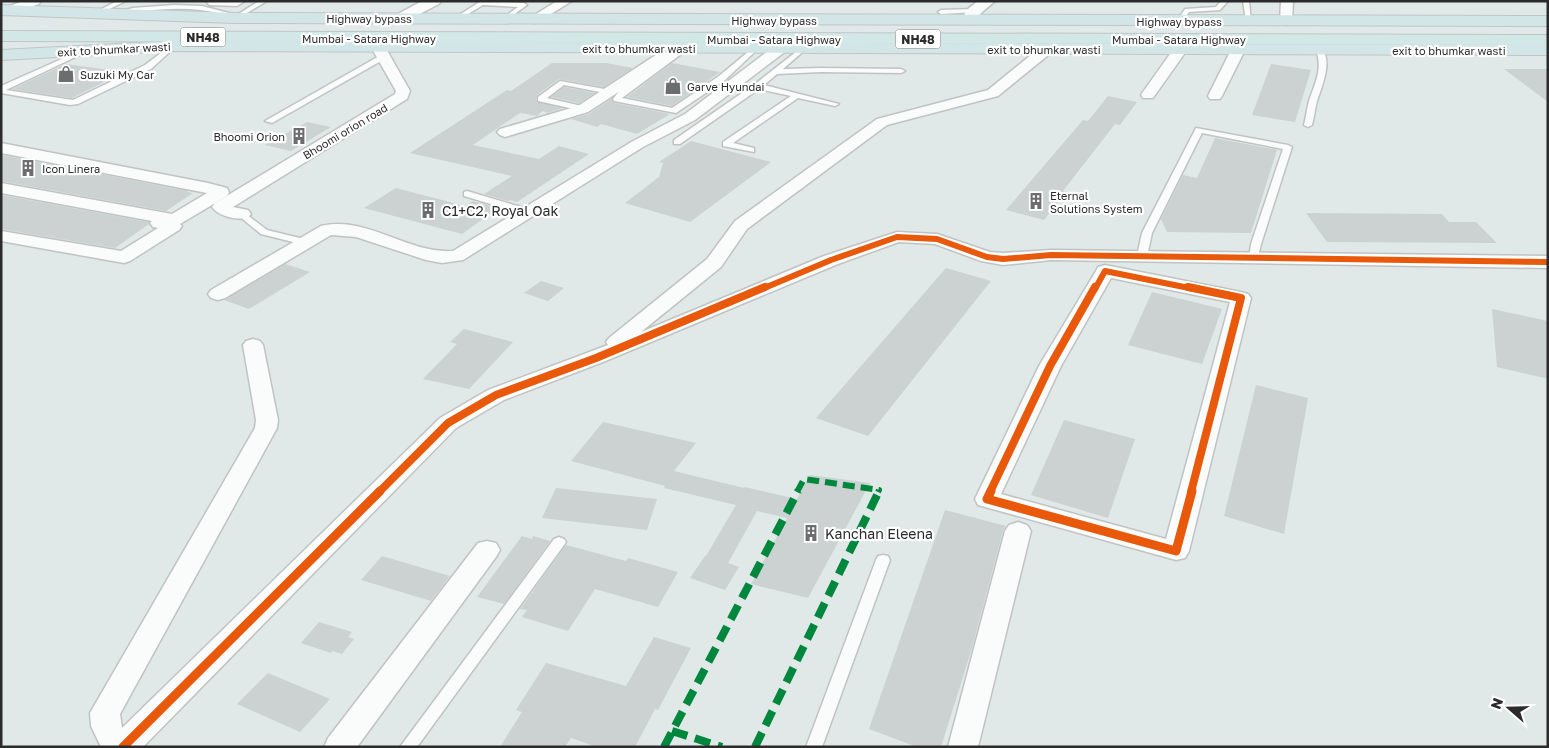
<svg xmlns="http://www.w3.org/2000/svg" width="1549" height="748" font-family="'Golos Text',sans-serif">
	<rect width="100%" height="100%" fill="#e0e9e8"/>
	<path fill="#cbd2d1" d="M552,63H606L633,68L604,87L559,79L537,95L536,101L563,108L548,113L543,111L537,116L520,113L473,145L539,159L559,146L589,154L517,202L510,200L508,201L484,194L512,176L410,153L507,90L511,91Z
		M672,63L720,72L672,106L627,97Z
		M66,64L124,72L72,98L12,89Z
		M1271,64L1311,70L1295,122L1252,115Z
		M1504,69H1548V102Z
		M564,87L595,93L579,103L551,97Z
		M1108,96L1137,102L1120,125L1115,124L1063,191L1066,192L1044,220L1006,210L1083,120L1088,121Z
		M611,99L614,103L670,114L637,134L601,124L597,127L571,119L589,114Z
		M307,122L331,127L291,151L265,145Z
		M1215,138L1277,150L1251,233L1167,232L1161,219L1183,175L1197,178Z
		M691,141L771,162L690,222L625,203L659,177L663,163L659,162Z
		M1,155L188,191L187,192L193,193L166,211L1,181Z
		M396,188L465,206L473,201L498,208L462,234L364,208Z
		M1,195L148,222L149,224L115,248L1,229Z
		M1306,213L1442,214L1449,222H1476L1497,243L1327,242Z
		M285,264L310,272L249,309L224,300Z
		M946,268L991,281L868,436L816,418Z
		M541,281L564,288L548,301L524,293Z
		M1152,292L1222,309L1202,364L1128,345Z
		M1492,309L1548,321V379L1497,367Z
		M464,329L513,342L469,389L423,379L457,344L450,342Z
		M1256,385L1308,398L1284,534L1224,516Z
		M1064,420L1135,439L1108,518L1031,495Z
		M603,422L696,443L674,471L744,488L745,487L797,499L810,475L870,483L808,598L751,584L787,518L757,511L728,563L739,567L725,590L690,578L705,556H706L736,505L664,488L665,486L571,461Z
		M556,488L657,499L647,530L542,518Z
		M945,510L1006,526L1003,531L972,648L941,747H917L869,729Z
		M522,536L532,539L533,536L550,541L504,604L477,597Z
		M566,545L626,561L628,558L678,572L658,607L595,589L568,631L522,617L527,610L520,609Z
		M382,556L450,576L431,601L361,580Z
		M319,622L352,632L348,637L354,639L342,654L332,651L331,653L301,643Z
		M654,637L691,648L658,710L655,709L635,747H597L571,738L565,747H500L522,712L516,710L546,663L626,686Z
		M268,673L330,699L300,732L237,704Z"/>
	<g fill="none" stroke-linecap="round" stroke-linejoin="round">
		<g stroke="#c1c3c2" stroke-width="3">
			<path id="service" d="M117,1H126L101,13L96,12Z
				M209,1H245L237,6L210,5L207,3Z
				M259,1H267L237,19L232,18Z
				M481,1L524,3L527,5L505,21L503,20V18L518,7L483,5L458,20L453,19Z
				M1221,1H1228L1220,10L1189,12L1182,22L1177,21L1185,9L1216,7Z
				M1243,1H1249L1251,22L1246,21Z
				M174,5L202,6L229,13L226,19L224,20L221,18L222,14C190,5 154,9 121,14L118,12L133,8Z
				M974,9L977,11L976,12L941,14L938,12L941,10Z
				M173,44L176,46L175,47L151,69L78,104L70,105L1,93V86L84,49L88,51L86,52L6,90L73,100L145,65Z
				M686,46L689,48L688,49L622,98L672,108L719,76L754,47L759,48L725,80L676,113L614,101L613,99L620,90Z
				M801,48L806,49L783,69L821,68L901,69L905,71L901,73L821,72L777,74L764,85L839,104L835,106L798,98L733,143L754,148V152L723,146V142L791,96L759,89L680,144H674V140L755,84Z
				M1319,48C1335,57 1321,88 1317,101C1315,109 1314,117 1312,125L1308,127L1304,125C1306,117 1307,109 1309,101C1315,83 1323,69 1316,50Z
				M381,55L388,57L272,123L265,121Z
				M560,81L610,90L614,92L610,94L564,85L547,98L586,107L587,109L583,111L538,101V97Z
				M1196,128L1288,145L1292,147L1261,244L1257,261L1254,262L1249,259L1251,244L1283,149L1202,133L1152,233L1147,256L1142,259L1137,256L1142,233Z
				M467,191L531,210L533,212L528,215L464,196V192Z
				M242,211L267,230L308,240L310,242L305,245L261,234L239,216L237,214Z
				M559,537L564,539L566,542L564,545L417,747H400L554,539Z
				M883,555L888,556L890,560L822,747H806L876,560L878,556Z"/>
		</g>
		<g stroke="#c1c3c2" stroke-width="3">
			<path id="minor" d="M23,1H41L39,4L11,14L5,10L7,7Z
				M557,1H572L538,22L534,23L528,19Z
				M1281,1H1293L1292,21L1290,24L1286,25L1280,21Z
				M378,43L385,47L410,91L407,99L233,207L248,210L251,214L248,218C237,220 219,217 212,207L215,203L395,94L396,91L371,47Z
				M676,44L681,45L683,48L681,51L588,112L505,137L500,135L497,132L500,129L578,106L671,45Z
				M781,44L786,45L788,48L786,51L695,120L643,147L463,260L442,263L426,260L356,237L331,235L225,298L218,300L211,298L208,294L211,290L321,226C367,215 407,254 453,251L633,141L685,114L776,45Z
				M1047,45L1054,49L1052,52L998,96L887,125L747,229L721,267L641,332L824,256L897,232L937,234L990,252L1003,253L1051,250L1548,256V268L1051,260L1003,265L981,261L935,244L899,242L838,264L603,362L504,400L456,428L143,747H101L91,726L90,713L255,428L256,420L243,345L246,341L253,339L260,341L263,345L278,420L277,428L120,714L122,728L440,418L488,390L608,345L606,342L609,338L707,259L735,221L877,119L988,90L1042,46Z
				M1180,46L1187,50L1153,98H1143L1141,95L1143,92L1175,47Z
				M1238,46L1245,50L1222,96L1220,99H1210L1208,96L1231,50Z
				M1,143L208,183L227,188L229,192L227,196L180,224L182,226L179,230L130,261L124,263L1,241V231L121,251L158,228L153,227L150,223L152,221L1,193V183L172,214L207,193L1,153Z
				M1105,265L1241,292L1248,294L1251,298L1189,551L1185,558L1176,560L978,505L975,499L1039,366L1096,271L1098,267ZM1111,278L1230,302L1166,539L1001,494L1061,366Z
				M1018,522L1027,525L1031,531L978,747H948L1005,531L1009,525Z
				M487,541L496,543L500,550L496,557L357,747H324L328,738L478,543Z"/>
		</g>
		<g stroke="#c1c3c2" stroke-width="3">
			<path id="tertiary" d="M422,1H441L439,4L406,21H396L393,18L396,15Z
				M978,1H995L980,14L973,23H963L960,20L969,8Z"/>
		</g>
		<g stroke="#c1c5c5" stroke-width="2">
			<path id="primary" d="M1,5L235,13L1548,16V26L235,23L1,15Z
				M173,41L1548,45V55L173,51L1,60V50Z"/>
		</g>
		<g stroke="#c1c5c5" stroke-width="2">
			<path id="trunk" d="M1,31L1548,35V45L1,41Z"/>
		</g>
		<use href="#service" fill="#fafcfc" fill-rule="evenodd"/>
		<use href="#minor" fill="#fafcfc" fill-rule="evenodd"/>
		<use href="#tertiary" fill="#fafcfc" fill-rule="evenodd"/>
		<use href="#primary" fill="#d2e6e8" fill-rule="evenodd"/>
		<use href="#trunk" fill="#d2e8e6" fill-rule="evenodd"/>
		<path stroke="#00873e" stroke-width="6" stroke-dasharray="12 6" stroke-linecap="butt" d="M797,492L804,479L879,490L878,492"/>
		<path stroke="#00873e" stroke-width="8" stroke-dasharray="16 8" stroke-linecap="butt" d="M672,731L722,747
			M664,747L798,491
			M755,747L879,491"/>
		<g stroke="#fff" stroke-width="9">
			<path id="cycleway-far2" d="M762,289L831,260L897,237L937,239L987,257L1003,259L1051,255L1548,262
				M1095,289L1105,271L1194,289"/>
		</g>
		<g stroke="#fff" stroke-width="11">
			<path id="cycleway-far1" d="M1188,287L1241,298L1191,492
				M379,492L448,423L496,395L596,358L765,287
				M990,492L1050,366L1095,287"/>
		</g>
		<g stroke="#fff" stroke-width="12">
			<path id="cycleway" d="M991,491L987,499L1176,551L1192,491
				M123,747L380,491"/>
		</g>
		<use href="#cycleway-far2" stroke="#e8590c" stroke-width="6"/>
		<use href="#cycleway-far1" stroke="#e8590c" stroke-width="8"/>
		<use href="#cycleway" stroke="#e8590c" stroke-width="9"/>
	</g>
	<defs>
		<g id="shop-bare" transform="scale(1.35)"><path d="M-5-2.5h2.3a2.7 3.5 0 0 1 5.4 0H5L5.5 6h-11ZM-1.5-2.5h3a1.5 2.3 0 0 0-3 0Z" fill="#6a6e6d" stroke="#fff" stroke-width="2.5" paint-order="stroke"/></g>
		<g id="building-bare" transform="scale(1.35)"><path d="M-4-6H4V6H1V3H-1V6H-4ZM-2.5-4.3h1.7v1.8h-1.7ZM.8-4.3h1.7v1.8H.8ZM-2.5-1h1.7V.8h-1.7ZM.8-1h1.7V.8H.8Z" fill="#6a6e6d" stroke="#fff" stroke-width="2.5" paint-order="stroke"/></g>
	</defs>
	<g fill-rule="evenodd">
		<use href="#shop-bare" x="66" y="74"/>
		<use href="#shop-bare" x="673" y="86"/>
		<use href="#building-bare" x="299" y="136"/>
		<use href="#building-bare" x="28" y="168"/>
		<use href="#building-bare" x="1036" y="201"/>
		<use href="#building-bare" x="428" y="210"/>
		<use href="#building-bare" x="811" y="533"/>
	</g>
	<g text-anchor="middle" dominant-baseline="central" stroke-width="4.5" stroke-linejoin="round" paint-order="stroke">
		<g font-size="11" fill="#2b2b2b" stroke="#fff">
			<text x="369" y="18">Highway bypass</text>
			<text x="774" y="20">Highway bypass</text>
			<text x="1179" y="21">Highway bypass</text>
			<text x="369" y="38">Mumbai - Satara Highway</text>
			<text x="774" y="39">Mumbai - Satara Highway</text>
			<text x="1179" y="39">Mumbai - Satara Highway</text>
			<text x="639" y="48">exit to bhumkar wasti</text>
			<text transform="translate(114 49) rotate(-3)">exit to bhumkar wasti</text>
			<text x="1044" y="49">exit to bhumkar wasti</text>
			<text x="1449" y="50">exit to bhumkar wasti</text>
			<text transform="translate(345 131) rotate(-31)">Bhoomi orion road</text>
		</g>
		<g font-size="11" fill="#2b2b2b" stroke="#fff" text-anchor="start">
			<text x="80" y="74">Suzuki My Car</text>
			<text x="687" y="86">Garve Hyundai</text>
			<text x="285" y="136" text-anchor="end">Bhoomi Orion</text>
			<text x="42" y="168">Icon Linera</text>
			<text x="1050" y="195">Eternal<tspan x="1050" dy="13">Solutions System</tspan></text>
		</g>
		<g fill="#fff" stroke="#6b6b6b" stroke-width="1">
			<rect x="180.5" y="27.5" width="45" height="19" rx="4"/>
			<rect x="895.5" y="29.5" width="45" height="19" rx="4"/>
		</g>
		<g font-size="12" font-weight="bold" fill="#2b2b2b">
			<text x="203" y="37">NH48</text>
			<text x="918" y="39">NH48</text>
		</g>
		<g font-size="14" fill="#2b2b2b" stroke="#fff" text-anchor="start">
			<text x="442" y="210">C1+C2, Royal Oak</text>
			<text x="825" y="533">Kanchan Eleena</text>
		</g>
	</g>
	<rect width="1549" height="748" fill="none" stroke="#2b2b2b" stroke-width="5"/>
	<g transform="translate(1509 708) rotate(290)" stroke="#ffffff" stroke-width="4" paint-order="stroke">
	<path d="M0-4L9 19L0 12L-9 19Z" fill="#2b2b2b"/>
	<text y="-8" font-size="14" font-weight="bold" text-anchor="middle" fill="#2b2b2b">N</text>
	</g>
</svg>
